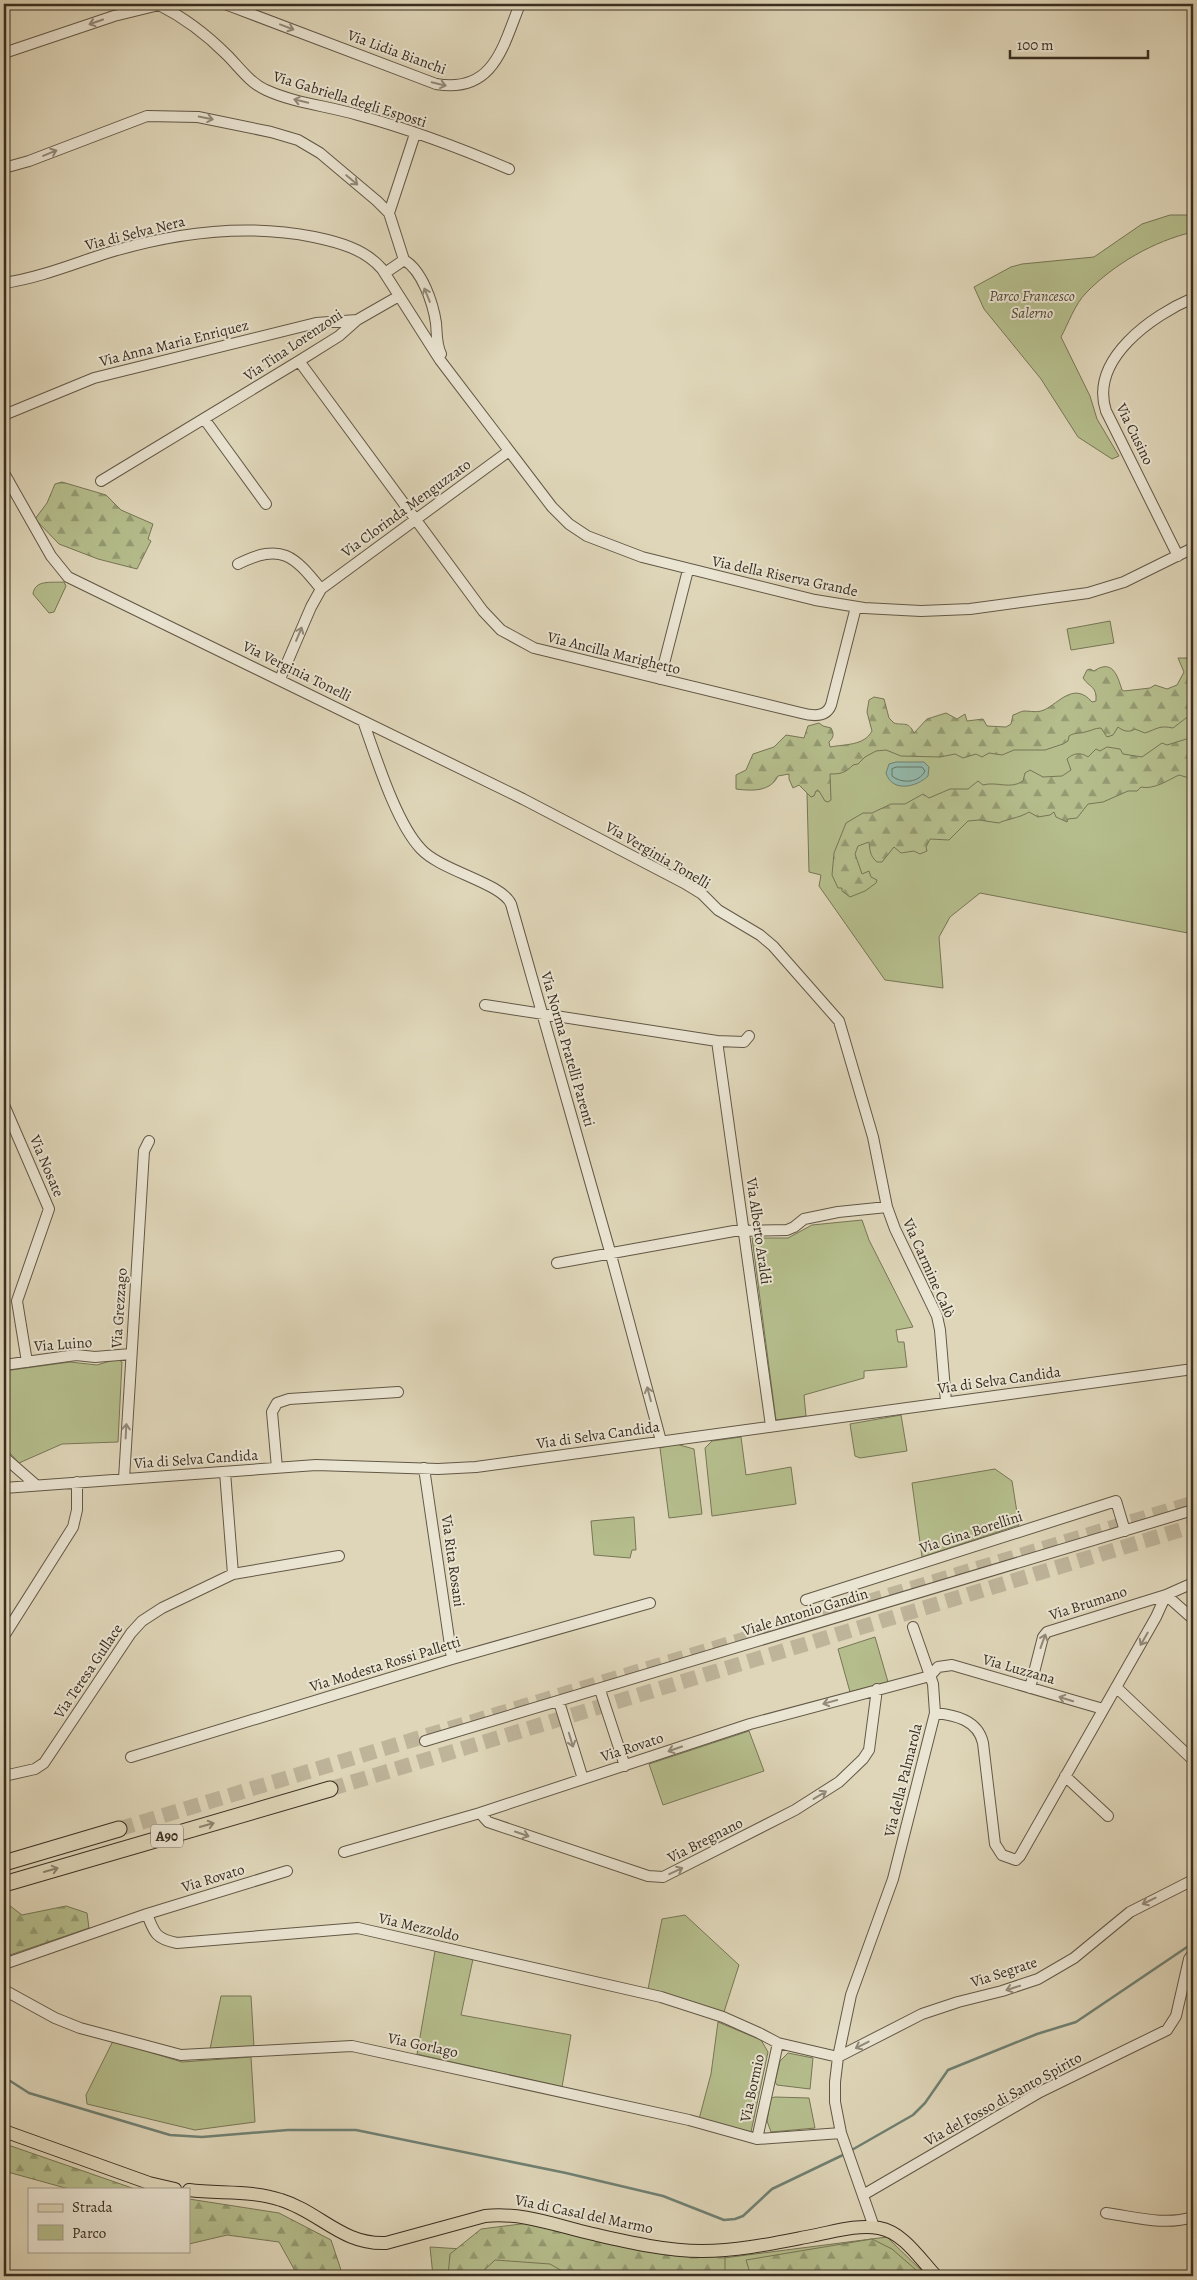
<svg xmlns="http://www.w3.org/2000/svg" width="1197" height="2280" font-family="Alegreya,serif">
	<defs>
		<pattern id="forest-firs" width="22" height="20" patternUnits="userSpaceOnUse" patternTransform="scale(1.25)"><rect width="22" height="20" fill="#b5bd8c"/><path d="M5 1l3.5 6h-7zM16 11l3.5 6h-7z" fill="#949a72"/></pattern>
	</defs>
	<rect width="100%" height="100%" fill="#dfd6b9"/>
	<filter id="stains"><feTurbulence type="fractalNoise" baseFrequency=".004" numOctaves="4"/><feColorMatrix values="0 0 0 0 .2 0 0 0 0 .09 0 0 0 0 .02 0 0 0 .5 -.17"/></filter>
	<radialGradient id="worn" r=".72"><stop offset=".6" stop-color="#630" stop-opacity="0"/><stop offset="1" stop-color="#630" stop-opacity=".3"/></radialGradient>
	<path fill="#b5bd8c" stroke="#777656" d="M1170,215H1193V232C1154,241 1114,264 1086,293C1075,304 1068,324 1061,337L1090,396L1097,419L1119,456L1112,459L1078,437L1041,379L984,309L974,287L1011,267L1022,264L1094,257L1142,224Z
		M64,582L66,586L54,612L49,613L33,594C35,579 52,583 64,582Z
		M1110,621L1114,643L1071,650L1067,629Z
		M1193,686V934L980,893L950,917L939,937L943,988L885,980L819,886L821,875L809,872L807,793L794,754L910,747L1107,712Z
		M862,1220L869,1240L913,1327L896,1330L898,1342H904L907,1367L864,1371V1378L804,1395L806,1416L776,1420L752,1238H788L812,1225Z
		M117,1359L122,1362L118,1442L62,1444L19,1463L9,1452L4,1440V1371L70,1362L97,1365Z
		M901,1415L907,1451L860,1458L855,1456L850,1424Z
		M741,1437L746,1475L791,1467L796,1504L712,1516L705,1448L712,1441Z
		M676,1444L694,1449L702,1514L669,1518L660,1448Z
		M995,1469L1012,1481L1019,1525L922,1557L912,1483Z
		M634,1517L636,1550H632L630,1558L594,1555L591,1521Z
		M875,1637L888,1682L850,1692L838,1649Z
		M749,1731L764,1771L663,1805L649,1764Z
		M685,1915L739,1965L724,2012L648,1989L662,1919Z
		M435,1951L473,1959L461,2015L571,2035L562,2087L417,2054Z
		M221,1996H251L254,2047L210,2049Z
		M718,2022L761,2040L768,2052L751,2132L699,2119L711,2074Z
		M113,2041L182,2062L251,2057L255,2122L195,2130L87,2104L86,2095Z
		M788,2053L813,2058L810,2089L777,2085L775,2082L780,2061Z
		M775,2097L809,2098L815,2128L771,2132L767,2121L771,2098Z
		M887,2237L927,2276H433L430,2247L685,2263Z"/>
	<path fill="url(#forest-firs)" stroke="#777656" d="M62,482L106,495L121,510L153,524L148,539L151,541L137,569L98,559L59,544L35,519L47,503L55,484Z
		M1193,652V716L1186,718L1173,728C1159,725 1157,729 1145,733L1135,729C1129,733 1123,731 1118,727L1113,735L1107,737L1101,728C1094,728 1091,731 1085,732C1079,734 1075,732 1069,736L1068,741L1063,744L1045,750H1014L1002,755L989,753L982,757L976,754L963,758L955,754L940,757L901,756L886,750L876,751L865,757L858,764L853,765C845,773 841,774 830,774L831,800L828,802L825,801L819,791H816L814,796L811,797L799,785L793,788L789,779V774L778,776C770,792 752,791 736,789V775L746,770L753,754L774,747L786,735L804,738L808,726L819,723L823,726L831,728C834,734 834,737 829,742L830,747C845,744 864,746 872,731L867,712L869,700L874,697L884,699L889,718L894,723C902,726 908,720 914,733L927,719L946,713L957,719L965,714L967,721L983,719L987,726L1006,727L1011,724L1013,715C1017,714 1021,711 1024,711C1031,711 1037,713 1044,710C1059,703 1074,681 1092,702L1096,701C1097,686 1090,688 1083,678L1087,670L1090,669L1094,671C1112,659 1117,674 1122,690L1124,691L1150,688L1155,685L1167,689L1177,685L1184,672L1178,658H1188Z
		M1193,737V777L1189,778L1179,775C1168,780 1154,790 1141,787L1137,791H1128L1103,802L1088,804L1077,818L1068,819L1067,822L1056,817L1054,812L1050,815L1038,817L1029,812C1020,818 1003,820 999,823L979,820L968,821L949,840L930,839L926,847L927,851L920,854L914,851L901,853L894,847L882,862H877C870,856 870,851 869,842L858,846L855,854L862,874L869,871L871,877L877,880L876,883L865,891L850,897L842,891V888H838L832,875L834,853L846,823L863,813H872L891,804H905L923,794L929,798L950,789H968L978,781L983,785C997,781 1010,790 1023,781L1025,773L1030,770L1043,777L1062,776L1071,770L1067,759C1073,753 1081,752 1088,757L1096,749L1100,751L1107,747L1120,749L1123,754L1142,757L1162,743L1167,745Z
		M5,1902L22,1915L66,1906L87,1913L89,1928L4,1957V1903Z
		M4,2145L11,2146L135,2189H69L4,2171Z
		M189,2199L279,2213L331,2240L343,2276H295L294,2269L279,2242L227,2235L189,2244Z
		M529,2223L725,2256V2276H571L550,2264L495,2260L478,2276H448L450,2254L481,2229Z
		M872,2239L892,2249L923,2276H751L746,2260Z"/>
	<path fill="#94b9ab" stroke="#708173" d="M896,762H924L929,767L928,776C917,787 892,793 886,773L889,764Z"/>
	<g fill="none" stroke-linecap="round" stroke-linejoin="round">
		<path stroke="#667466" stroke-width="1" d="M897,767H922L925,771C919,783 902,784 892,776V769Z"/>
		<path stroke="#708173" stroke-width="2.5" d="M4,2077L29,2093L170,2135L202,2137L288,2130H356L566,2173L663,2196L724,2220L735,2219L743,2216L772,2189L845,2154
			M850,2151L913,2115L925,2103L948,2070L1037,2034L1076,2022L1193,1943"/>
		<path stroke="#beb49a" stroke-width="15" stroke-dasharray="15 8" stroke-linecap="butt" d="M330,1789L1193,1526
			M119,1829L1193,1503"/>
		<g stroke="#625846" stroke-width="12">
			<path id="minor" d="M225,4L436,84C494,94 503,46 520,4
				M4,53L114,16L159,5C185,18 206,34 227,55C239,67 250,83 266,90C294,103 328,106 358,115C409,129 460,148 509,169
				M4,168L29,161L147,116L198,117L271,132L298,140L320,153L377,201L389,213L404,260
				M389,213L415,134
				M404,260C422,270 433,303 436,323C437,333 436,344 441,354
				M385,273L404,260
				M4,283C39,278 73,264 107,253C173,233 245,223 314,237C338,242 365,249 382,269L440,360L552,507L569,524L587,536L642,557L815,600L864,608L921,611L970,609L1088,593L1124,582L1193,548
				M299,361L483,611L501,630L534,648L801,713C812,716 826,718 831,705L856,607
				M4,415L94,378L316,323L357,320
				M205,420L266,504
				M4,473L51,556L68,577L523,799L684,883L702,894L718,910L760,935L773,946L839,1021L873,1137L887,1207L838,1212L804,1219L794,1227L787,1230L734,1231L557,1263
				M101,481L299,361L339,336L357,320L399,296
				M1178,556L1106,411C1089,359 1153,315 1193,298
				M238,564C282,542 294,556 321,589
				M280,679L311,607L321,589L509,451
				M660,679L688,570
				M363,721C376,757 396,823 421,849C441,871 502,883 511,904L611,1255L661,1441
				M485,1005L717,1041L771,1426
				M717,1041L744,1042L749,1036
				M4,1105L49,1209L17,1301L27,1362
				M887,1207L895,1229L937,1316L940,1330L946,1402
				M4,1365L76,1355L95,1357L131,1354
				M4,1457L36,1485
				M277,1468L272,1412L277,1403L289,1399L398,1392
				M424,1468L452,1659
				M225,1472L233,1574
				M124,1479L144,1151L149,1141
				M4,1488L316,1465L438,1469L476,1467L1193,1369
				M1166,1595L1193,1619
				M806,1600L1116,1501L1125,1531
				M4,1636L73,1527L77,1510V1482
				M930,1676L938,1667L952,1665L1103,1709
				M1116,1687L1193,1760
				M1030,1688L1043,1637L1047,1632L1166,1595L1193,1583
				M600,1690L625,1766
				M559,1702L583,1779
				M935,1713C955,1715 978,1720 983,1743L995,1844L1002,1855L1016,1860L1020,1856L1156,1617L1166,1595
				M425,1741L1193,1510
				M131,1757L452,1659L650,1603
				M4,1776L35,1769L44,1763L131,1633L142,1621L162,1608L233,1574L339,1556
				M1065,1776L1108,1816
				M480,1813L488,1822L648,1876L663,1877L795,1810L839,1782L863,1759L869,1750L877,1689
				M344,1852L480,1813L750,1724L930,1676
				M147,1914L287,1871
				M4,1964L147,1914C154,1933 156,1939 177,1943L358,1928L661,1997L723,2017L759,2033L778,2043L838,2057
				M4,1990L55,2018L80,2028L181,2055L352,2046L689,2120L757,2139L841,2133
				M838,2057L922,2014L958,2002L1002,1991L1038,1979L1074,1958L1130,1912L1193,1880
				M757,2139L778,2043
				M863,2195L1040,2092L1167,2030L1176,2016L1189,1959L1193,1953
				M1106,2213C1135,2217 1165,2226 1193,2217
				M874,2227L841,2133L835,2102V2082L838,2057L851,1995L893,1879L935,1713L933,1684L913,1627"/>
		</g>
		<g stroke="#392e20" stroke-width="14">
			<path id="major" d="M4,2131L149,2183L175,2189
				M189,2190C219,2194 252,2190 281,2200C320,2212 342,2245 386,2243L485,2216C524,2212 557,2226 593,2234C628,2242 666,2251 702,2251C739,2251 775,2243 811,2236C833,2232 857,2224 879,2228C903,2232 920,2259 936,2276"/>
		</g>
		<g stroke="#392e20" stroke-width="17">
			<path id="highway" d="M4,1863L119,1829
				M4,1884L330,1789"/>
		</g>
		<use href="#minor" stroke="#eae4d2" stroke-width="10"/>
		<use href="#major" stroke="#dfd6b9" stroke-width="12"/>
		<use href="#highway" stroke="#dfd6b9" stroke-width="15"/>
	</g>
	<defs><path id="oneway-shaft" d="M-6 0H5M1.5-3L5.5 0L1.5 3" fill="none" stroke-width="1.6" stroke-linecap="round" stroke-linejoin="round" transform="scale(1.25)"/></defs>
	<g stroke="#928979">
		<use href="#oneway-shaft" transform="translate(96 22) rotate(161)"/>
		<use href="#oneway-shaft" transform="translate(287 27) rotate(21)"/>
		<use href="#oneway-shaft" transform="translate(439 84) rotate(13)"/>
		<use href="#oneway-shaft" transform="translate(301 101) rotate(-167)"/>
		<use href="#oneway-shaft" transform="translate(206 118) rotate(11)"/>
		<use href="#oneway-shaft" transform="translate(50 153) rotate(-22)"/>
		<use href="#oneway-shaft" transform="translate(352 180) rotate(40)"/>
		<use href="#oneway-shaft" transform="translate(427 295) rotate(-112)"/>
		<use href="#oneway-shaft" transform="translate(299 634) rotate(-67)"/>
		<use href="#oneway-shaft" transform="translate(649 1394) rotate(-105)"/>
		<use href="#oneway-shaft" transform="translate(126 1431) rotate(-87)"/>
		<use href="#oneway-shaft" transform="translate(1144 1639) rotate(120)"/>
		<use href="#oneway-shaft" transform="translate(1043 1641) rotate(-70)"/>
		<use href="#oneway-shaft" transform="translate(1066 1699) rotate(-163)"/>
		<use href="#oneway-shaft" transform="translate(830 1702) rotate(165)"/>
		<use href="#oneway-shaft" transform="translate(571 1740) rotate(73)"/>
		<use href="#oneway-shaft" transform="translate(675 1749) rotate(161)"/>
		<use href="#oneway-shaft" transform="translate(820 1795) rotate(-31)"/>
		<use href="#oneway-shaft" transform="translate(522 1834) rotate(19)"/>
		<use href="#oneway-shaft" transform="translate(676 1871) rotate(-25)"/>
		<use href="#oneway-shaft" transform="translate(1149 1901) rotate(154)"/>
		<use href="#oneway-shaft" transform="translate(1013 1988) rotate(162)"/>
		<use href="#oneway-shaft" transform="translate(862 2045) rotate(153)"/>
	</g>
	<g stroke="#8c826c">
		<use href="#oneway-shaft" transform="translate(207 1825) rotate(-16)"/>
		<use href="#oneway-shaft" transform="translate(51 1870) rotate(-16)"/>
	</g>
	<g text-anchor="middle" dominant-baseline="central" stroke-width="4" stroke-linejoin="round" paint-order="stroke">
		<rect fill="#eae4d2" stroke="#6e6555" stroke-width="1" x="151" y="1824.5" width="32" height="23" rx="4"/>
		<g font-size="14" font-weight="bold" fill="#392e20">
			<text x="167" y="1836">A90</text>
		</g>
		<g font-size="15" fill="#392e20" stroke="#eae4d2">
			<text transform="translate(397 52) rotate(20)">Via Lidia Bianchi</text>
			<text transform="translate(350 99) rotate(17)">Via Gabriella degli Esposti</text>
			<text transform="translate(135 233) rotate(-14)">Via di Selva Nera</text>
			<text transform="translate(174 343) rotate(-14)">Via Anna Maria Enriquez</text>
			<text transform="translate(293 345) rotate(-34)">Via Tina Lorenzoni</text>
			<text transform="translate(1135 434) rotate(64)">Via Cusino</text>
			<text transform="translate(406 508) rotate(-36)">Via Clorinda Menguzzato</text>
			<text transform="translate(785 576) rotate(12)">Via della Riserva Grande</text>
			<text transform="translate(614 653) rotate(14)">Via Ancilla Marighetto</text>
			<text transform="translate(297 671) rotate(26)">Via Verginia Tonelli</text>
			<text transform="translate(658 855) rotate(30)">Via Verginia Tonelli</text>
			<text transform="translate(568 1049) rotate(74)">Via Norma Pratelli Parenti</text>
			<text transform="translate(47 1166) rotate(67)">Via Nosate</text>
			<text transform="translate(759 1231) rotate(82)">Via Alberto Araldi</text>
			<text transform="translate(929 1268) rotate(66)">Via Carmine Calò</text>
			<text transform="translate(119 1308) rotate(-86)">Via Grezzago</text>
			<text transform="translate(63 1344) rotate(-4)">Via Luino</text>
			<text transform="translate(999 1380) rotate(-8)">Via di Selva Candida</text>
			<text transform="translate(598 1435) rotate(-8)">Via di Selva Candida</text>
			<text transform="translate(196 1459) rotate(-4)">Via di Selva Candida</text>
			<text transform="translate(971 1532) rotate(-18)">Via Gina Borellini</text>
			<text transform="translate(453 1561) rotate(82)">Via Rita Rosani</text>
			<text transform="translate(1088 1603) rotate(-18)">Via Brumano</text>
			<text transform="translate(805 1612) rotate(-17)">Viale Antonio Gandin</text>
			<text transform="translate(385 1664) rotate(-17)">Via Modesta Rossi Palletti</text>
			<text transform="translate(1019 1669) rotate(16)">Via Luzzana</text>
			<text transform="translate(88 1671) rotate(-56)">Via Teresa Gullace</text>
			<text transform="translate(632 1747) rotate(-18)">Via Rovato</text>
			<text transform="translate(903 1780) rotate(-76)">Via della Palmarola</text>
			<text transform="translate(705 1840) rotate(-27)">Via Bregnano</text>
			<text transform="translate(213 1878) rotate(-17)">Via Rovato</text>
			<text transform="translate(419 1927) rotate(13)">Via Mezzoldo</text>
			<text transform="translate(1004 1972) rotate(-18)">Via Segrate</text>
			<text transform="translate(423 2045) rotate(12)">Via Gorlago</text>
			<text transform="translate(752 2088) rotate(-78)">Via Bormio</text>
			<text transform="translate(1003 2099) rotate(-29)">Via del Fosso di Santo Spirito</text>
			<text transform="translate(584 2214) rotate(12)">Via di Casal del Marmo</text>
		</g>
		<g font-size="15" font-style="italic" fill="#524b36" stroke="#eae4d2">
			<text x="1032" y="296">Parco Francesco<tspan x="1032" dy="17">Salerno</tspan></text>
		</g>
	</g>
	<rect width="1197" height="2280" fill="none" stroke="#dfd6b9" stroke-width="20"/>
	<rect x="5" y="5" width="1187" height="2270" fill="none" stroke="#392e20" stroke-width="2.5"/>
	<rect x="10" y="10" width="1177" height="2260" fill="none" stroke="#392e20"/>
	<rect x="28" y="2188" width="162" height="65" fill="#eae4d2" stroke="#a39b8b"/>
	<rect x="38" y="2204" width="25" height="8" fill="#dfd6b9" stroke="#a39b8b"/>
	<text x="72" y="2212" font-size="15" fill="#392e20">Strada</text>
	<rect x="38" y="2225" width="25" height="15" fill="#b5bd8c" stroke="#a39b8b"/>
	<text x="72" y="2238" font-size="15" fill="#392e20">Parco</text>
	<path d="M1010 50v8h138v-8" fill="none" stroke="#392e20" stroke-width="2.5"/>
	<text x="1017" y="50" font-size="15" fill="#392e20" stroke="#eae4d2" stroke-width="4" paint-order="stroke">100 m</text>
	<rect width="100%" height="100%" filter="url(#stains)"/>
	<rect width="100%" height="100%" fill="url(#worn)"/>
</svg>
